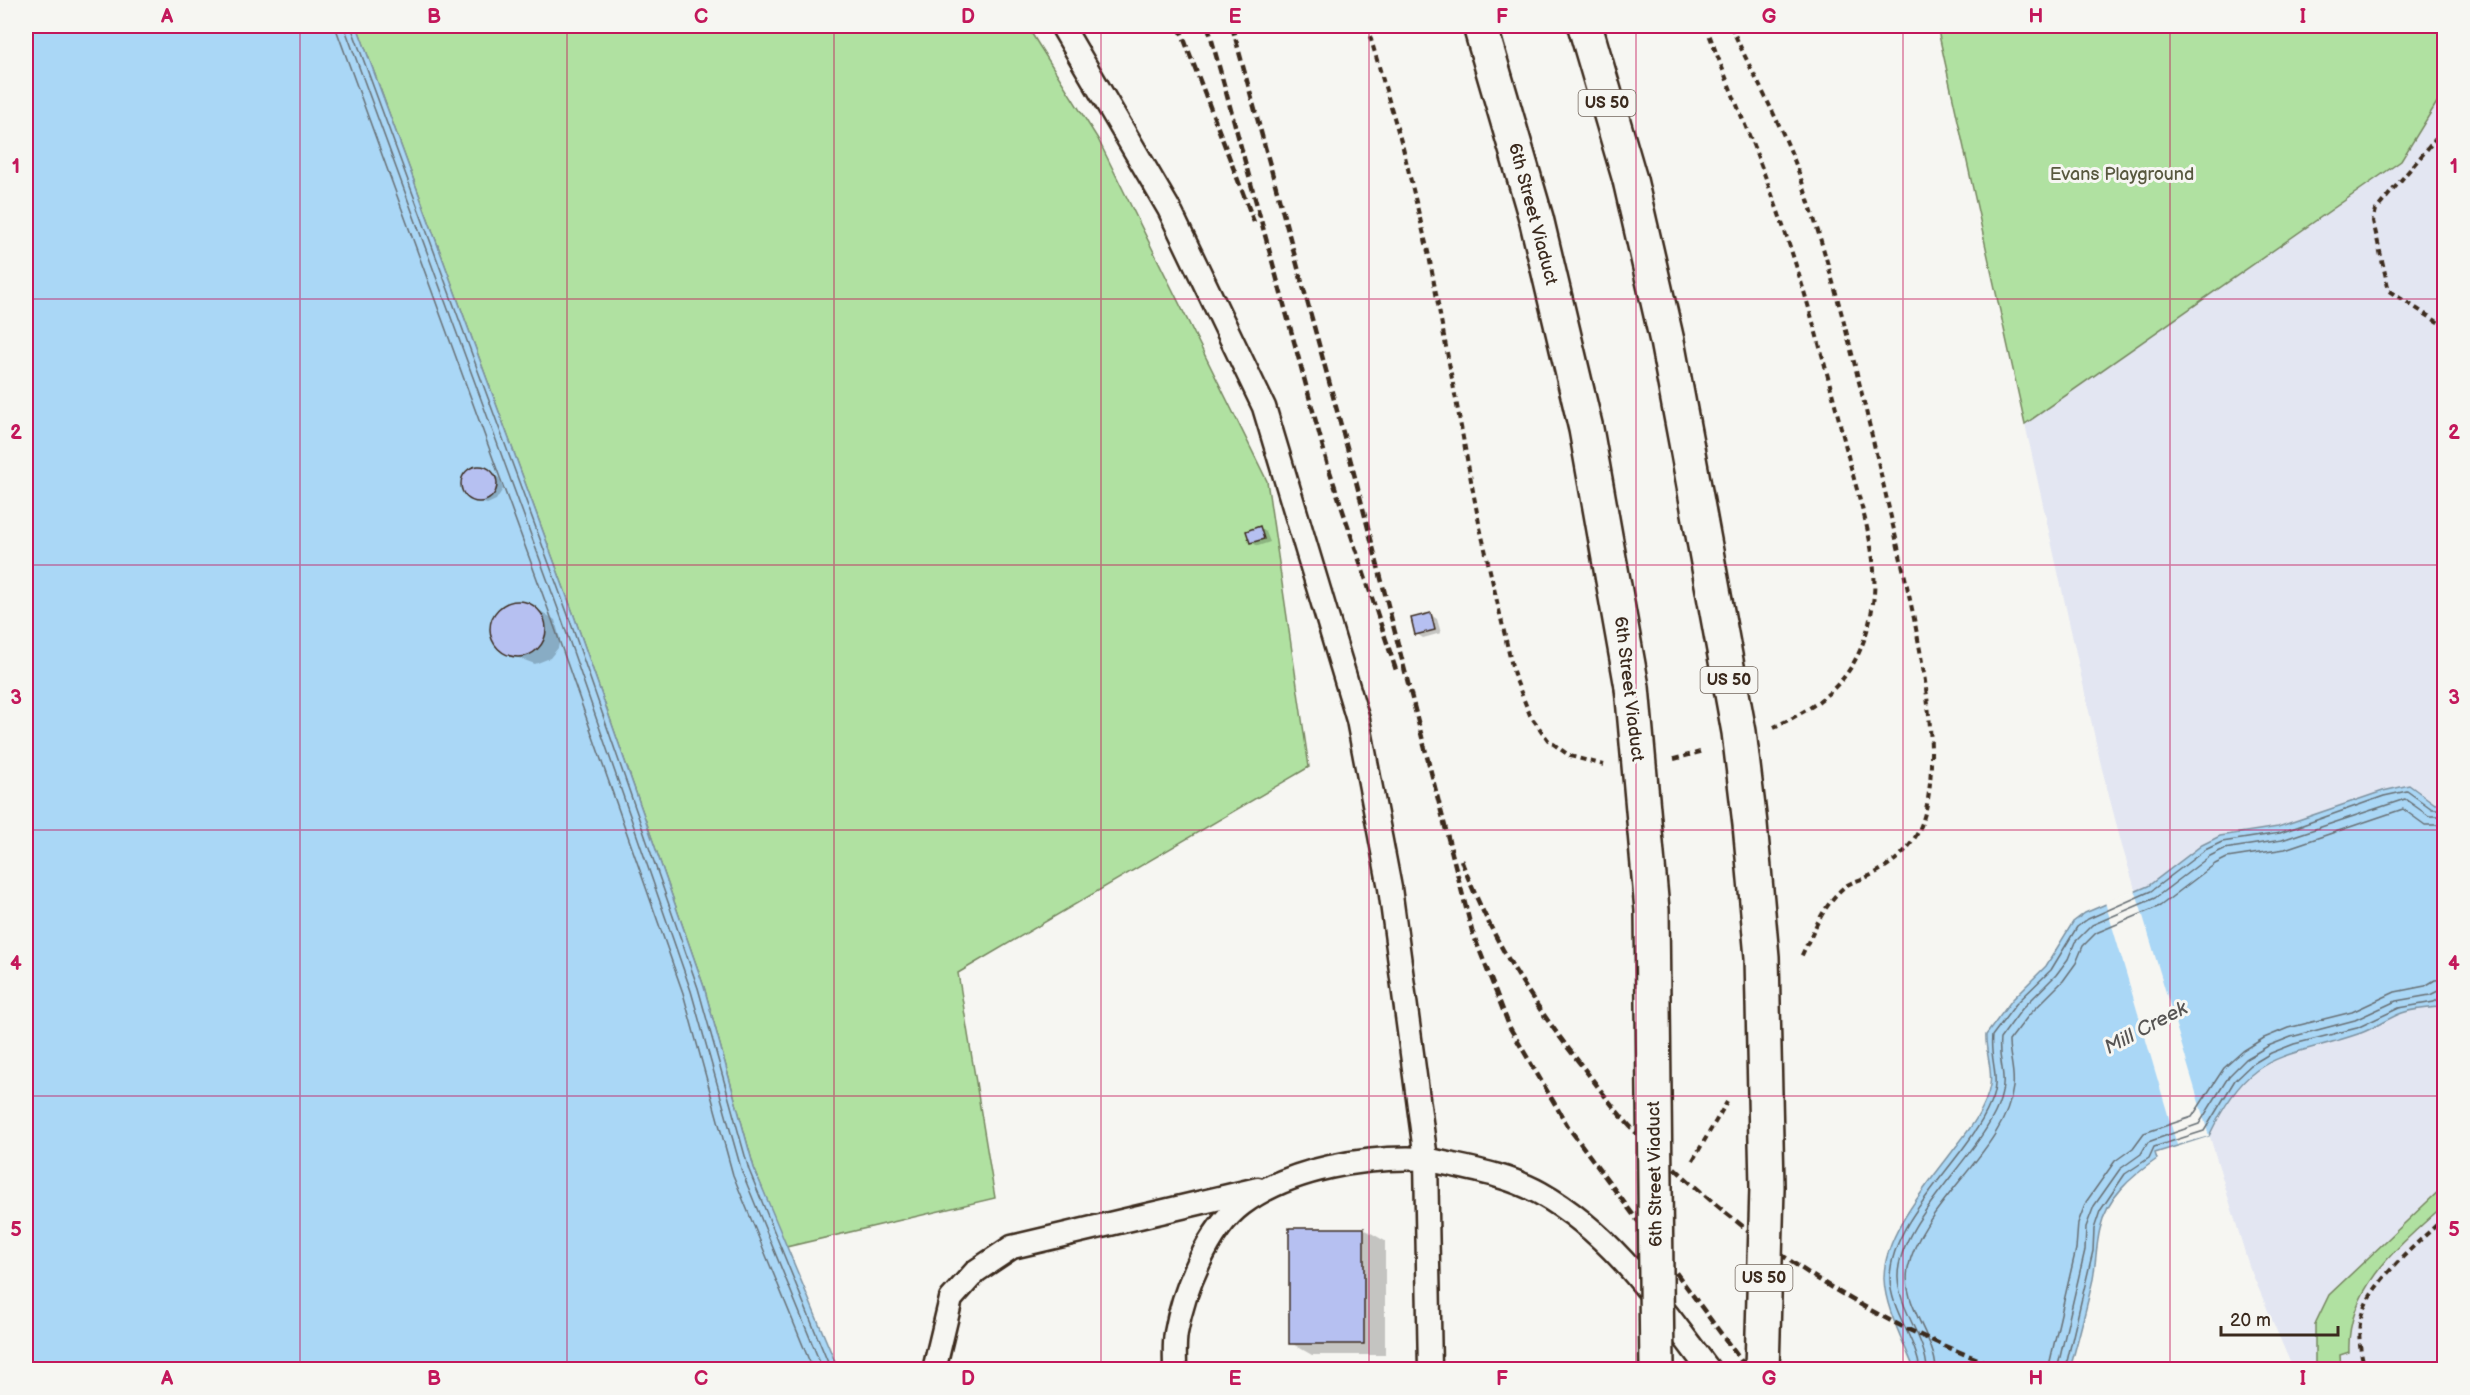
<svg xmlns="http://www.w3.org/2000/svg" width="2470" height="1395" font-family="'Balsamiq Sans',sans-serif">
	<rect width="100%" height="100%" fill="#f6f6f2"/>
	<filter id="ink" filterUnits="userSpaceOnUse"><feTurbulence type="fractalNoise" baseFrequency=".0167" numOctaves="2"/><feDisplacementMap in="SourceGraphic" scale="12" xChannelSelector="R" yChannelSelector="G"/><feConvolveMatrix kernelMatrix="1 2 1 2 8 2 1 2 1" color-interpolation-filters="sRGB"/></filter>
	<g filter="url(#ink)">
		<path fill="#e3e6f2" d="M2444,91V1369H2293L2249,1266L2122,846L2101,765L2025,424L2401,161Z"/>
		<path fill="#b0e1a1" stroke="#768660" stroke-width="1.5" d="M357,26H1027L1098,139L1267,481L1309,767L958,973L995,1198L786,1247L754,1168L704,987L573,613Z
			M1937,26H2444V91L2401,161L2025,424Z
			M2444,1186V1205C2401,1244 2346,1288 2349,1352L2340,1355L2341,1369H2315V1324L2329,1295Z"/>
		<path fill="#aad7f6" stroke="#7e92a0" stroke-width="1.5" d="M26,26H357L573,613L704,987L754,1168L838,1369H26Z
			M2409,785L2435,804L2444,803V996L2439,1007C2427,1008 2414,1009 2402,1013C2388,1018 2375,1028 2361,1033C2280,1061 2251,1048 2209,1136L2155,1153L2157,1159C2132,1176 2107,1197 2100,1229C2096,1245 2096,1263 2093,1279C2086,1310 2078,1340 2070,1369H1914C1904,1342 1885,1309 1884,1279C1883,1234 1930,1182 1955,1148C1969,1130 1986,1109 1990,1085C1993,1069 1985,1052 1986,1035L2012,1000L2046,966L2073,922L2085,913L2148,886L2202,845L2220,836L2278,827L2383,791Z"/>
		<path fill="#f6f6f2" d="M2135,889L2209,1136L2177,1145L2105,902Z"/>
		<path fill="#0003" d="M477,467L499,478L503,489L496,500L487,504L477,501L464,491L465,474Z
			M1260,528L1266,532L1270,542L1258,546L1251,542Z
			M516,601L529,604L555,620L560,639L558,648L550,658L535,664L516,657L501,649L493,636L492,627L497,613L505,605Z
			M1431,615L1437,619L1441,633L1423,638L1417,634Z
			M1364,1229L1385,1241V1355H1312L1291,1343Z"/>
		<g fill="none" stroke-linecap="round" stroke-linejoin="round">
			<path stroke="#676f74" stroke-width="1.5" d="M335,26L552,620L683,993L733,1175L813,1370
				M344,26L561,617L691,991L742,1172L823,1370
				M351,26L568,615L698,988L749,1170L831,1370
				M1920,1370C1916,1338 1890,1310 1890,1278C1891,1217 1968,1158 1990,1104C2002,1077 1989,1062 1992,1036L2016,1004L2051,970L2077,927L2088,919L2151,891L2205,850L2222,842L2280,833L2384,796L2407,791L2432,809H2444
				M1927,1370C1926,1338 1899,1310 1898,1278C1896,1224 1978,1157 1998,1106C2010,1074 1997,1065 2000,1039L2022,1009L2056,975L2068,959L2075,942L2092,925L2155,898L2210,856L2224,849L2282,840L2405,799L2429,816H2444
				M1936,1370C1935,1336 1901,1304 1908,1269C1921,1203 2006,1151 2013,1087C2015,1071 2009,1056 2009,1041L2029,1015L2063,981L2076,963L2083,946L2096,933L2160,906L2215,864L2227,858L2285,849L2403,809L2425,825H2444
				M2048,1370L2076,1249L2078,1223L2086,1202L2115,1161L2133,1148L2144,1133L2192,1117L2224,1068L2243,1051L2264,1038L2288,1028L2352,1012L2395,992L2425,986L2435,980L2444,979
				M2057,1370L2085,1250L2086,1227L2094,1206L2120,1169L2141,1154L2148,1142L2199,1124L2229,1076L2246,1059L2268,1046L2291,1037L2355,1020L2396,1001L2430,995L2444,988
				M2065,1370L2093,1251L2094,1229L2100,1211L2125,1174L2149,1158L2154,1147L2204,1131L2235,1080L2251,1065L2271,1053L2294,1044L2357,1028L2399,1008L2434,1002L2444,995"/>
		</g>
		<path fill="#b6c0f1" stroke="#3b2a1e" stroke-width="1.5" d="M461 484a18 18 0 1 1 36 0a18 18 0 1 1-36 0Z
			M1260,526L1264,539L1250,543L1246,531Z
			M490 629a28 28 0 1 1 56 0a28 28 0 1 1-56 0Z
			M1431,613L1435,630L1415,635L1411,618Z
			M1289,1228H1364V1344H1289Z"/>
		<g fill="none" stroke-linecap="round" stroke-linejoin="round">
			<g stroke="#3b2a1e" stroke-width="27">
				<path id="service" d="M1062,26L1169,209L1264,407L1358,720L1390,888L1426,1159C1367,1156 1291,1168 1242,1204C1208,1229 1183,1292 1176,1333C1174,1344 1175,1358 1175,1370
					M934,1370L951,1299L976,1271L1012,1247L1258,1189
					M1430,1370L1426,1159C1464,1168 1506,1174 1540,1193C1613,1234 1659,1304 1709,1370"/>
			</g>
			<g stroke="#3b2a1e" stroke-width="38">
				<path id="motorway" d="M1480,26L1536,218L1586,429L1632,687
					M1585,26L1630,180"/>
			</g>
			<path stroke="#3b2a1e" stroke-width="4" stroke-dasharray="6 4.5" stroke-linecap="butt" d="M1367,26L1403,148L1429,256L1479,523L1514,675L1530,715L1548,740L1570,756L1604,765
				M1706,26C1731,93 1761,160 1784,229C1810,305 1830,383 1849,460C1860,504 1880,557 1873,603C1863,669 1833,700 1774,727
				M1731,26C1753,77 1783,125 1801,179C1837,284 1862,393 1887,500C1906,584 1950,742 1922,823C1913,848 1892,865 1869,876C1861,880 1849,882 1842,889C1822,907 1812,935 1800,959
				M2444,129L2376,210L2373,221L2389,291L2444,326
				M1674,759L1704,751
				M1693,1160L1727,1102
				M2365,1370C2361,1353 2357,1336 2361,1318C2368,1284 2419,1242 2444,1218"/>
			<use href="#service" stroke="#f6f6f2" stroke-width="22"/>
			<use href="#motorway" stroke="#f6f6f2" stroke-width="33"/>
			<path stroke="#3b2a1e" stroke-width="4.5" stroke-dasharray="9 4.5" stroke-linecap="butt" d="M1179,26L1254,222
				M1208,26L1328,466L1397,673
				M1232,26L1351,462L1472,931L1510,1028L1569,1128L1748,1370
				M1461,860C1491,938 1530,1000 1582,1066C1597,1085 1611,1105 1627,1123C1644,1142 1664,1158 1683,1176C1778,1262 1886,1329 2008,1370"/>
			<g stroke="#3b2a1e" stroke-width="38" stroke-linecap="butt">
				<path id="motorway-bridge" d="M1630,180L1667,341L1688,453L1739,732L1750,824L1762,957L1767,1187L1762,1370
					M1632,687L1652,910L1657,1370"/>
			</g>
			<use href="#motorway-bridge" stroke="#f6f6f2" stroke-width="33"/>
		</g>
	</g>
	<path fill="none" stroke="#c2185b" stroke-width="1.5" stroke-opacity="0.55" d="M300,26V1370M567,26V1370M834,26V1370M1101,26V1370M1369,26V1370M1636,26V1370M1903,26V1370M2170,26V1370M26,299H2444M26,565H2444M26,830H2444M26,1096H2444"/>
	<g text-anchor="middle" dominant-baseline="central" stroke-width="6" stroke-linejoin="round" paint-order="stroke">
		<g fill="#f6f6f2" stroke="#73675e" stroke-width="1.5">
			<rect x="1578.5" y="90" width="57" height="26" rx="4.5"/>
			<rect x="1700.5" y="667" width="57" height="26" rx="4.5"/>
			<rect x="1735.5" y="1265" width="57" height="26" rx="4.5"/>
		</g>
		<g font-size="16" font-weight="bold" fill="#3b2a1e">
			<text x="1607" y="103">US 50</text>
			<text x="1729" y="680">US 50</text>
			<text x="1764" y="1278">US 50</text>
		</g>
		<g font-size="18" fill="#58583f" stroke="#f6f6f2">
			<text x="2122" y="174">Evans Playground</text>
		</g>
		<g font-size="18" fill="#3b2a1e" stroke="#f6f6f2">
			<text transform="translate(1533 214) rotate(75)">6th Street Viaduct</text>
			<text transform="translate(1629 689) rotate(83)">6th Street Viaduct</text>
			<text transform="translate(1655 1174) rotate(-91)">6th Street Viaduct</text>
		</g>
		<g font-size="20" font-style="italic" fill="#575554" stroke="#f6f6f2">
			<text transform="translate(2146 1028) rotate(-28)">Mill Creek</text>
		</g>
	</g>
	<rect width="2470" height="1395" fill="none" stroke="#f6f6f2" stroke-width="66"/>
	<path d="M2221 1326v9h117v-9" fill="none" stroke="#3b2a1e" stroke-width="3"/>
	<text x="2230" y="1326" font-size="18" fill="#3b2a1e" stroke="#f6f6f2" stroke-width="4.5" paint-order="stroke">20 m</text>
	<rect x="33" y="33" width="2404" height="1329" fill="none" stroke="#c2185b" stroke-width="2"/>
	<g font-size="20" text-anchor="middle" font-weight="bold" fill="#c2185b">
		<text x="167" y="23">A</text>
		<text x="434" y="23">B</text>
		<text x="701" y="23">C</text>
		<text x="968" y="23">D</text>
		<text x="1235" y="23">E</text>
		<text x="1502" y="23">F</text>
		<text x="1769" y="23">G</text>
		<text x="2036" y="23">H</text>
		<text x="2303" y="23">I</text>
		<text x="16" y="173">1</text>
		<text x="2454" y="173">1</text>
		<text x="16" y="439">2</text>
		<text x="2454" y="439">2</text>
		<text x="16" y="704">3</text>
		<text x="2454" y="704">3</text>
		<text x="16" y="970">4</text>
		<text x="2454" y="970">4</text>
		<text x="16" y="1236">5</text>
		<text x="2454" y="1236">5</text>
		<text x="167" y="1385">A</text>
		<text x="434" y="1385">B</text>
		<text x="701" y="1385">C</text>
		<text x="968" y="1385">D</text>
		<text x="1235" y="1385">E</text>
		<text x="1502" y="1385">F</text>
		<text x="1769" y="1385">G</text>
		<text x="2036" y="1385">H</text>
		<text x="2303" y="1385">I</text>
	</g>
</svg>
